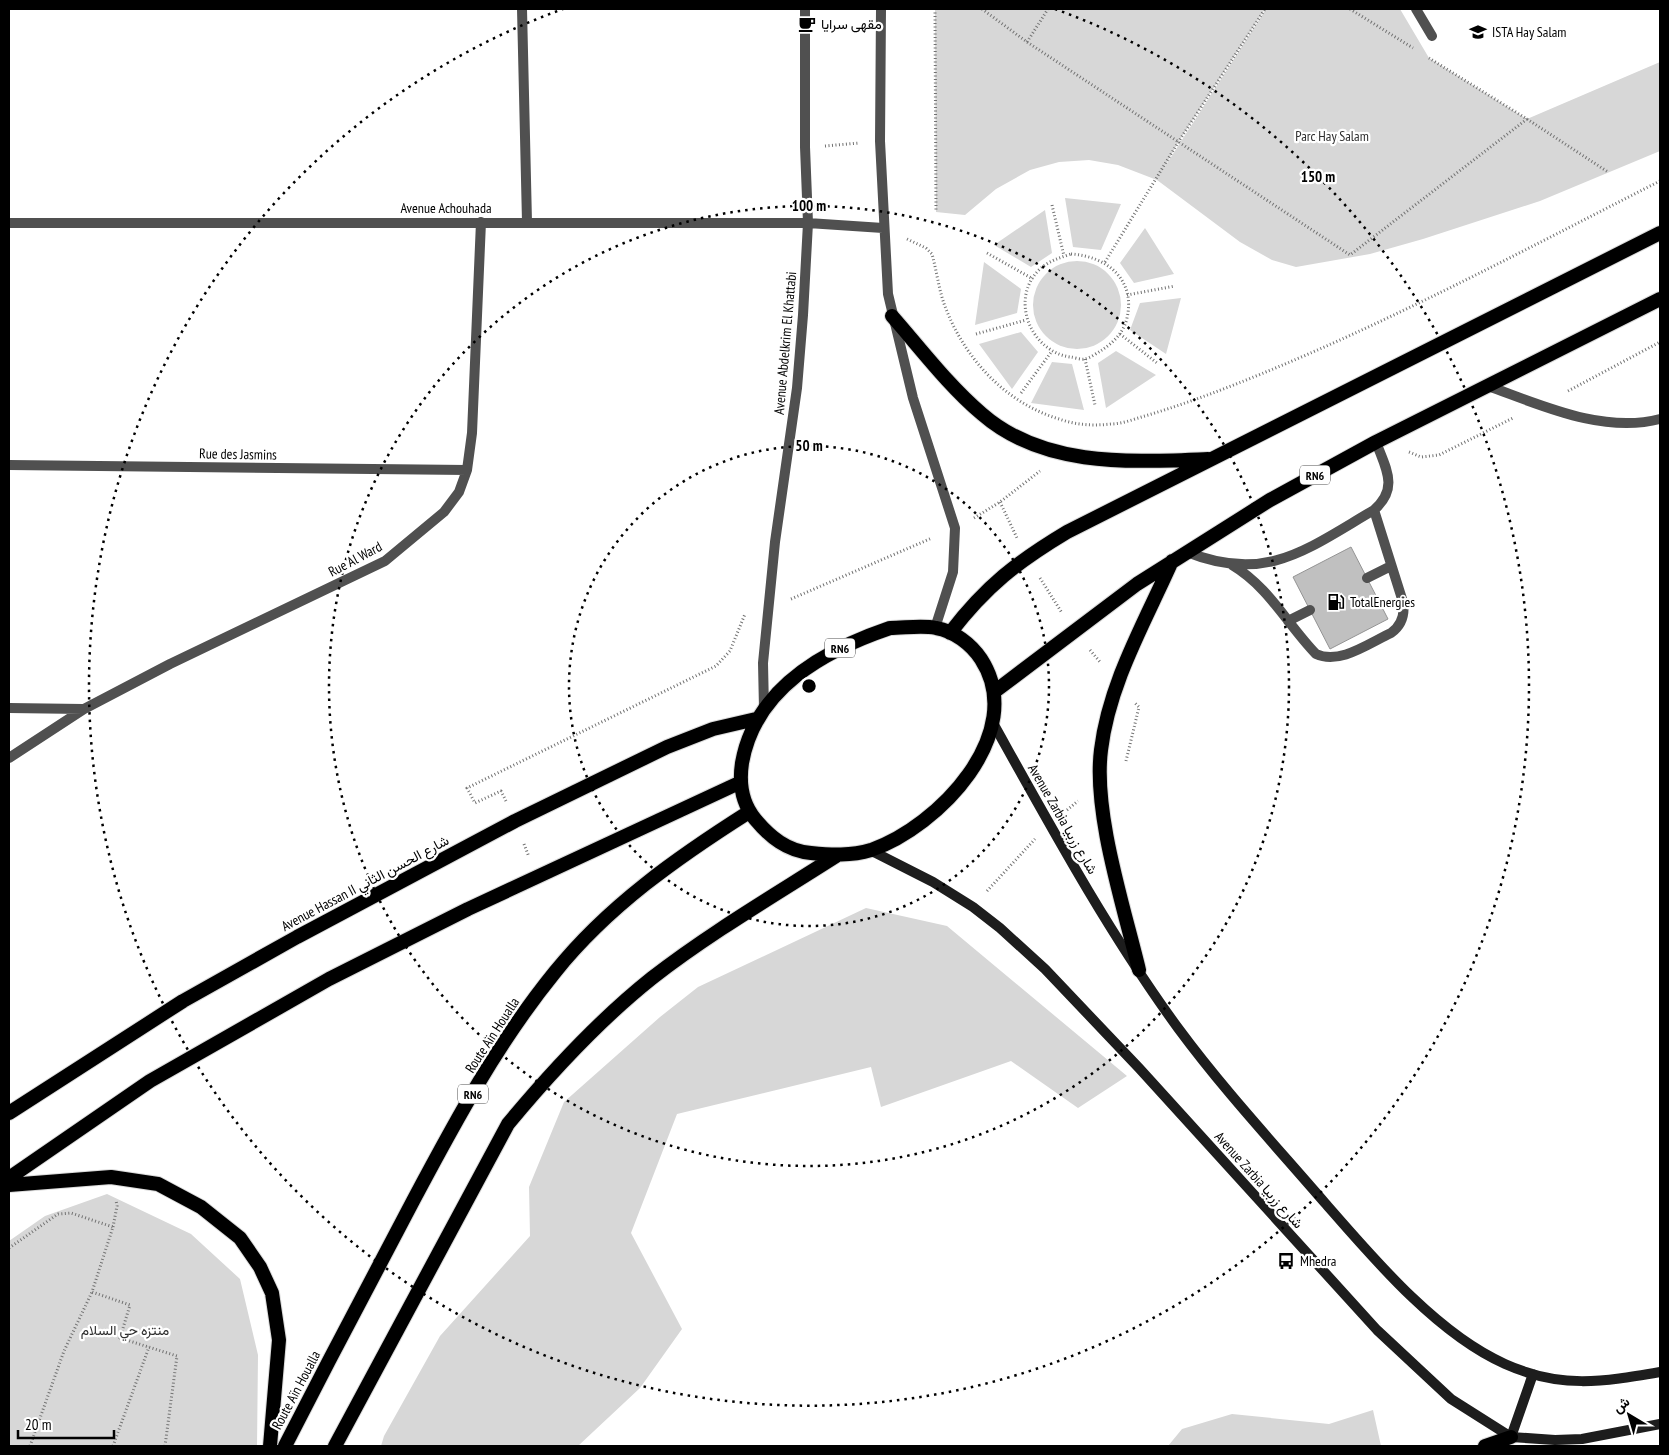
<svg xmlns="http://www.w3.org/2000/svg" width="1669" height="1455" font-family="'PT Sans Narrow',Vazirmatn,sans-serif">
	<rect width="100%" height="100%" fill="#fff"/>
	<path fill="#d7d7d7" d="M935,9H1265L1179,141L1164,168L1266,9H1400L1429,58L1527,119L1660,62V151L1540,201L1423,239L1370,254L1296,267L1272,260L1240,242L1157,180L1118,165L1089,160L1059,162L1030,170L996,189L965,215L936,212Z
		M1065,198L1121,204L1101,250L1073,247Z
		M1045,210L1052,253L1031,267L994,245Z
		M1145,228L1174,274L1134,283L1120,263Z
		M1033 305a44 44 0 1 1 88 0a44 44 0 1 1-88 0Z
		M984,262L1021,289L1017,313L975,325Z
		M1181,298L1166,354L1130,330L1140,303Z
		M1021,332L1038,352L1012,389L979,344Z
		M1116,351L1156,375L1106,408L1098,363Z
		M1052,362L1072,364L1084,410L1031,403Z
		M866,908L947,926L1127,1076L1078,1108L1011,1061L881,1107L871,1067L677,1114L631,1233L682,1329L640,1388L578,1446H381L384,1436L440,1336L530,1236L529,1187L564,1102L660,1017L698,987Z
		M107,1194L191,1234L240,1279L258,1355L257,1446H9V1241L45,1216Z
		M1373,1410L1381,1446H1168L1182,1429L1232,1414L1329,1424Z"/>
	<path fill="#c0c0c0" stroke="#949494" d="M1351,547L1388,619L1330,649L1293,577Z"/>
	<g fill="none" stroke-linecap="round" stroke-linejoin="round">
		<g stroke="#dbdbdb" stroke-width="16">
			<path id="trunk" d="M892,316C921,349 948,385 982,414C1044,468 1131,462 1208,459
				M890,628C905,628 922,625 936,628C954,631 971,644 981,659C1029,733 938,827 871,850C851,856 831,855 811,853C787,851 770,837 755,819C741,802 739,783 742,763C755,688 825,650 890,628Z
				M950,633C986,586 1017,562 1067,532L1660,233
				M994,692L1137,584L1270,500L1376,442L1660,299
				M1139,970C1124,907 1093,813 1101,750C1109,683 1145,622 1172,561
				M9,1113L183,1001L297,937L515,821L667,747L713,729L756,719
				M9,1178L150,1081L329,979L468,909L739,783
				M9,1185L111,1177L158,1184L201,1207L240,1238L260,1267L272,1293L279,1340L270,1446
				M285,1446C327,1364 370,1282 413,1201C455,1122 498,1042 555,972C608,906 678,857 749,812
				M335,1446L508,1124C552,1071 598,1021 652,978C710,933 775,895 836,856
				M1485,1446L1511,1437"/>
		</g>
		<path stroke="#727272" stroke-width="3" stroke-dasharray="1 2.5" stroke-linecap="butt" d="M935,9L936,212
			M982,9L1027,42L1350,255L1527,119L1429,58
			M1350,9L1413,48
			M1027,42L1048,9
			M1527,119L1608,172
			M825,146L859,143
			M1052,205L1064,256
			M907,239L926,248L932,254C937,272 939,292 946,309C966,360 1006,403 1059,419C1076,425 1093,426 1111,424C1122,424 1134,419 1145,416C1185,404 1222,390 1261,374C1398,318 1528,248 1660,181
			M987,253L1033,279
			M1071,254C1106,256 1136,279 1127,318C1124,332 1113,343 1102,350C1097,353 1090,358 1085,359C1080,360 1074,357 1070,357C1030,351 1009,298 1040,269C1049,261 1059,258 1071,254Z
			M1105,262L1179,141L1265,9
			M1127,295L1175,286
			M976,334L1026,320
			M1120,334L1157,363
			M1085,359L1095,405
			M1568,391L1660,342
			M1021,393L1052,351
			M1409,452L1421,457L1439,455L1513,418
			M1000,502L1017,538
			M974,518L1000,502L1040,471
			M1040,578L1062,613
			M791,599L932,538
			M1090,650L1100,662
			M1126,761L1139,707L1135,703
			M506,801L501,791L475,803L467,788L716,666L730,651L745,614
			M1067,810L1078,801
			M524,844L529,857
			M987,891L1035,839
			M113,1227L117,1206L116,1200
			M9,1248L58,1214L71,1213L113,1227L92,1292L130,1305L120,1338L177,1356L165,1446
			M30,1446L64,1351L92,1292
			M113,1446L149,1347"/>
		<path stroke="#505050" stroke-width="10" d="M1416,9L1432,36
			M1488,386C1541,405 1603,434 1660,419
			M1187,552C1266,584 1307,549 1374,510C1399,488 1386,469 1376,442
			M1232,565C1269,587 1287,624 1316,654C1340,665 1369,643 1391,633C1402,625 1405,615 1403,602L1374,510
			M1367,578L1391,566
			M1288,621L1310,610"/>
		<path stroke="#505050" stroke-width="10" d="M522,9L527,222
			M9,465L467,470
			M9,708L83,709
			M9,758L84,709L170,664L385,561L444,512L459,492L467,470L472,433L481,222"/>
		<path stroke="#505050" stroke-width="10" d="M881,9L880,141L888,294L913,398L955,528L953,572L935,628
			M9,223H808L883,228
			M764,709L763,663L775,542L797,388L803,315L808,223L805,147V9"/>
		<path stroke="#1d1d1d" stroke-width="10" d="M993,723C1051,827 1108,932 1178,1028C1223,1089 1275,1145 1325,1203C1373,1258 1437,1334 1505,1364C1561,1389 1602,1382 1660,1372
			M870,850L933,882L973,907L1000,928L1045,969L1139,1068L1377,1330L1451,1399L1511,1437L1555,1440L1582,1439L1660,1424
			M1511,1437L1533,1374"/>
		<use href="#trunk" stroke="#000" stroke-width="14"/>
	</g>
	<g fill="none" stroke="#000" stroke-width="2.5" stroke-dasharray="2.5 5">
		<circle cx="809" cy="686" r="240"/>
		<circle cx="809" cy="686" r="480"/>
		<path d="M1055 9A720 720 0 1 1 563 9"/>
	</g>
	<defs>
		<g id="cafe-bare" transform="scale(1.35)"><path d="M-5.5-4.5H6V0H3Q3 3.5 0 3.5H-2.5Q-5.5 3.5-5.5 0ZM3-3.2v2h1.7v-2ZM-6 4.5H4V6H-6Z" fill="#000" stroke="#fff" stroke-width="2.5" paint-order="stroke"/></g>
		<g id="university-bare" transform="scale(1.35)"><path d="M0-5L7-2L0 1L-7-2ZM-4 1L0 2.5L4 1V4Q0 6-4 4Z" fill="#000" stroke="#fff" stroke-width="2.5" paint-order="stroke"/></g>
		<g id="fuel-bare" transform="scale(1.35)"><path d="M-5.5-6h7V0h2V4h1.3V-2.5L3-4.5l.8-.8L6-3V5H2.5V1h-1V6h-7ZM-4.2-4.7v3.2H.2V-4.7Z" fill="#000" stroke="#fff" stroke-width="2.5" paint-order="stroke"/></g>
		<g id="bus-bare" transform="scale(1.35)"><path d="M-5-6H5V4H4V6H2V4H-2V6H-4V4H-5ZM-3.5-4V0h7V-4ZM-3.5 1.2v1.5H-2V1.2ZM2 1.2v1.5H3.5V1.2Z" fill="#000" stroke="#fff" stroke-width="2.5" paint-order="stroke"/></g>
	</defs>
	<g fill-rule="evenodd">
		<use href="#cafe-bare" x="807" y="24"/>
		<use href="#university-bare" x="1478" y="32"/>
		<use href="#fuel-bare" x="1336" y="602"/>
		<use href="#bus-bare" x="1286" y="1261"/>
	</g>
	<g text-anchor="middle" dominant-baseline="central" stroke-width="4.5" stroke-linejoin="round" paint-order="stroke">
		<g fill="#fff" stroke="#4c4c4c" stroke-width="1">
			<rect x="1300" y="465.5" width="30" height="19" rx="4"/>
			<rect x="825" y="638.5" width="30" height="19" rx="4"/>
			<rect x="458" y="1084.5" width="30" height="19" rx="4"/>
		</g>
		<g font-size="12" font-weight="bold" fill="#000">
			<text x="1315" y="475">RN6</text>
			<text x="840" y="648">RN6</text>
			<text x="473" y="1094">RN6</text>
		</g>
		<g font-size="14" fill="#000" stroke="#fff" text-anchor="start">
			<text x="821" y="24">مقهى سرايا</text>
			<text x="1492" y="32">ISTA Hay Salam</text>
			<text x="1350" y="602">TotalEnergies</text>
			<text x="1300" y="1261">Mhedra</text>
		</g>
		<g font-size="14" fill="#2e2e2e" stroke="#fff">
			<text x="1332" y="136">Parc Hay Salam</text>
			<text x="125" y="1330">منتزه حي السلام</text>
		</g>
		<g font-size="14" fill="#000" stroke="#fff">
			<text x="446" y="208">Avenue Achouhada</text>
			<text transform="translate(785 343) rotate(-85)">Avenue Abdelkrim El Khattabi</text>
			<text transform="translate(238 454) rotate(1)">Rue des Jasmins</text>
			<text transform="translate(355 559) rotate(-28)">Rue Al Ward</text>
			<text transform="translate(1063 819) rotate(60)">Avenue Zarbia شارع زربيا</text>
			<text transform="translate(365 883) rotate(-28)">Avenue Hassan II شارع الحسن الثاني</text>
			<text transform="translate(492 1035) rotate(-57)">Route Aïn Houalla</text>
			<text transform="translate(1259 1180) rotate(48)">Avenue Zarbia شارع زربيا</text>
			<text transform="translate(296 1390) rotate(-62)">Route Aïn Houalla</text>
		</g>
	</g>
	<circle cx="809" cy="686" r="8" fill="#000" stroke="#fff" stroke-width="2.5"/>
	<g font-size="15" text-anchor="middle" font-weight="bold" fill="#000" stroke="#fff" stroke-width="4.5" stroke-linejoin="round" paint-order="stroke">
		<text x="1318" y="182">150 m</text>
		<text x="809" y="211">100 m</text>
		<text x="809" y="451">50 m</text>
	</g>
	<rect width="1669" height="1455" fill="none" stroke="#000000" stroke-width="20"/>
	<g transform="translate(1629 1415) rotate(322)" stroke="#ffffff" stroke-width="4" paint-order="stroke">
	<path d="M0-4L9 19L0 12L-9 19Z" fill="#000000"/>
	<text y="-8" font-size="14" font-weight="bold" text-anchor="middle" fill="#000000">ش</text>
	</g>
	<path d="M18 1430v8h96v-8" fill="none" stroke="#000000" stroke-width="2.5"/>
	<text x="25" y="1430" font-size="15" fill="#000000" stroke="#ffffff" stroke-width="4" paint-order="stroke">20 m</text>
</svg>
